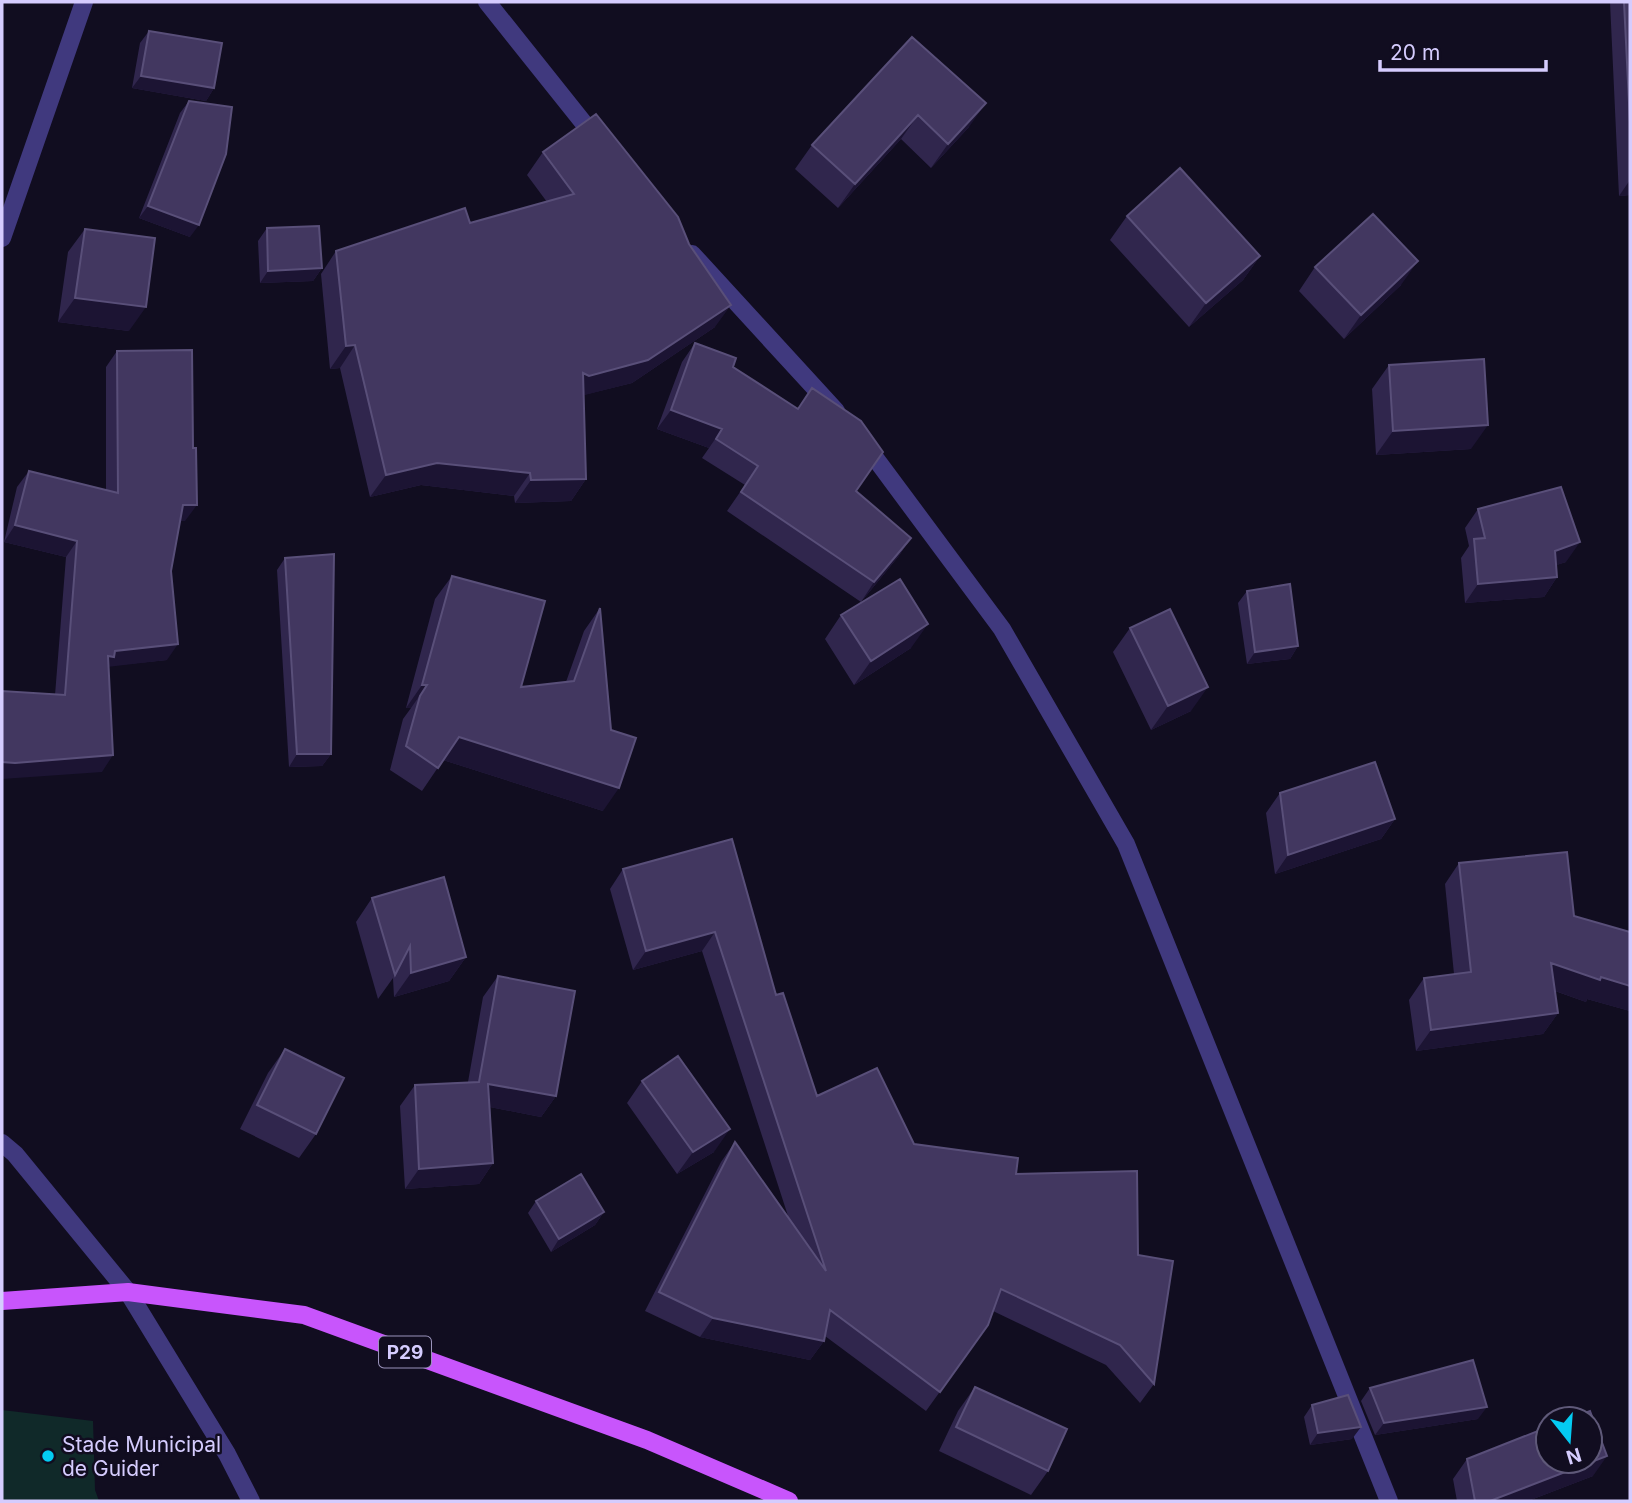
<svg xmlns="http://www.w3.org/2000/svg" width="1632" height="1503" font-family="Inter,sans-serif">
	<rect width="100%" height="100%" fill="#110d20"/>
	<path fill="#102929" d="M2,1410L93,1421L95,1490L99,1501H2Z"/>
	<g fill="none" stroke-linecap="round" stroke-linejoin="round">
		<path stroke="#40397e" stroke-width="18" d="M487,2L598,141
			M2,238L84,2
			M692,254L836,411
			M864,443L1002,629L1126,844L1389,1501
			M2,1143L15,1154L128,1292L227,1454L251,1501"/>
		<path stroke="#c855fc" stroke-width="18" d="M2,1301L128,1292L304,1315L647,1440L789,1501"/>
	</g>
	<path fill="#30264d" d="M1610,2H1630V195L1619,196Z
		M149,31L214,88L206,101L132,88L140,43Z
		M912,37L969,127L931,168L901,139L838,208L795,169L812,145Z
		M189,101L190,237L139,218L180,113Z
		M543,152L715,327L632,383L583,395L586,479L571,501L515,503L514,496L421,485L370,497L340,368L330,369L321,274L336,251L470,223L547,202L527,175Z
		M1127,216L1260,256L1243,280L1189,327L1110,240Z
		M267,228L322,268L313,281L260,283L258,241Z
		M85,229L129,331L58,322L68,252Z
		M1315,267L1401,285L1344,339L1299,291Z
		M695,343L733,367L856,491L911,538L898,557L861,602L727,511L745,485L702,458L709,448L657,429L682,362Z
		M117,351L185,521H180L171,571L167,660L108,666L102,772L55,695L66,557L4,542L17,487L29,471L106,490V367Z
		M1389,365L1471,449L1376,455L1372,389Z
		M1478,509L1566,562L1556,565L1557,577L1544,597L1465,603L1461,558L1469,546L1465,528Z
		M285,558L331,754L322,766L289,767L277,570Z
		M452,576L521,687L566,682L584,631L600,608L603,811L443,760L422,791L390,770L403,719L411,708H406L435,599Z
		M1247,591L1298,646L1290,659L1247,664L1238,603Z
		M841,615L911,648L854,685L825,639Z
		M1130,628L1191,711L1151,730L1113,652Z
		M1280,793L1395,819L1381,839L1275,874L1266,813Z
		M732,839L776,995L817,1096L914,1144L1016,1174L1138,1255L1154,1384L1140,1403L1106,1365L993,1311L988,1325L926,1411L825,1336L824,1341L810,1360L700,1337L645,1311L721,1162L735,1142L789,1219L702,951L633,970L610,889L623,869Z
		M1459,863L1574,916L1630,932V1011L1587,999L1586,1002L1555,991L1558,1013L1543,1034L1416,1051L1409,1000L1424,978L1454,974L1445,884Z
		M372,898L466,957L449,981L394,997L393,978L378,999L356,922Z
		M498,976L556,1096L541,1117L490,1107L493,1163L479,1184L405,1189L400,1106L415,1085L468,1082L483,997Z
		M285,1049L316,1134L299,1158L240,1129L268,1073Z
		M642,1081L714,1152L677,1174L627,1103Z
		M536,1201L604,1212L595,1225L551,1252L528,1213Z
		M975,1387L1048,1471L1031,1495L939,1451L958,1411Z
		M1370,1388L1478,1419L1375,1435L1361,1401Z
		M1312,1405L1352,1439L1310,1445L1304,1417Z
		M1467,1459L1593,1476L1528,1501H1457L1453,1479Z"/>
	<path fill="#1c1433" d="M141,76L214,88L206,101L132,88Z
		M986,103L969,127L931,168L948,144Z
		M918,115L901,139L838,208L855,184Z
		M1630,180V195L1619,196Z
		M148,206L199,225L190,237L139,218Z
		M1260,256L1243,280L1189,327L1206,303Z
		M1418,261L1401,285L1344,339L1361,315Z
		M322,268L313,281L260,283L268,271Z
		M75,298L146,307L129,331L58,322Z
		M731,305L715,327L632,383L573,398L583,373Z
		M355,345L340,368L330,369L346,346Z
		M671,410L722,429L709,448L657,429Z
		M1488,425L1471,449L1376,455L1393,431Z
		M437,463L530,473L514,496L421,485L370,497L386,475Z
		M586,479L571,501L515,503L531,480Z
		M183,505H197L185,521H172Z
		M15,525L77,541L66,557L4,542Z
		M911,538L898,557L861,602L874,582Z
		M1580,542L1566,562L1542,570L1555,551Z
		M1557,577L1544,597L1465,603L1478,584Z
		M928,624L911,648L854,685L871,661Z
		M178,644L167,660L107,667L108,656L115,651Z
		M1298,646L1290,659L1247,664L1255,652Z
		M422,685H427L411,708H406Z
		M1208,687L1191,711L1151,730L1168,706Z
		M459,737L619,788L603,811L443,760Z
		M297,754H331L322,766L289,767Z
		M113,755L102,772L2,779V762Z
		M1395,819L1381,839L1275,874L1288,855Z
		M715,932L702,951L633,970L646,951Z
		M466,957L449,981L394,997L411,973Z
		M1551,963L1630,986V1011L1587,999L1586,1002L1536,984Z
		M1558,1013L1543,1034L1416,1051L1431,1030Z
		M488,1084L556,1096L541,1117L474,1104Z
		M730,1129L714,1152L677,1174L693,1152Z
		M493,1163L479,1184L405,1189L419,1169Z
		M604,1212L595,1225L551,1252L559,1239Z
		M713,1318L824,1341L810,1360L700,1337Z
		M1487,1407L1478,1419L1375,1435L1384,1423Z
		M1361,1427L1352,1439L1310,1445L1318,1433Z
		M1607,1456L1593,1476L1528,1501H1490Z"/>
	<path fill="#423760" stroke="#594f79" stroke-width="2" d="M1624,2H1630V123Z
		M149,31L222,43L214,88L141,76Z
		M912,37L986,103L948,144L918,115L855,184L812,145Z
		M189,101L232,107L226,154L199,225L148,206Z
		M596,114L678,217L689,244L731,305L648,360L589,376L583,373L586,479L531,480L530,473L437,463L386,475L355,345L346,346L336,251L465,208L470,223L574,194L543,152Z
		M1180,168L1260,256L1206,303L1127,216Z
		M1373,214L1418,261L1361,315L1315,267Z
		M319,226L322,268L268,271L267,228Z
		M85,229L155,238L146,307L75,298Z
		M695,343L736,358L733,367L798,409L812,388L861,421L883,452L856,491L911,538L874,582L741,492L758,466L716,439L722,429L671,410Z
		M192,350L193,448H196L197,505H183L171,571L178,644L115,651L114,657L108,656L113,755L15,763L2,762V691L65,695L77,541L15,525L29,471L118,493L117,351Z
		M1484,359L1488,425L1393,431L1389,365Z
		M1561,487L1580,542L1555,551L1557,577L1478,584L1474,539L1485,538L1478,509Z
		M334,554L331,754H297L285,558Z
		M452,576L545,601L521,687L574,681L600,608L611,730L636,738L619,788L459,737L438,768L406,746L420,696L427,685H422Z
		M900,579L928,624L871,661L841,615Z
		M1290,584L1298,646L1255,652L1247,591Z
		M1170,609L1208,687L1168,706L1130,628Z
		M1375,762L1395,819L1288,855L1280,793Z
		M732,839L776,995L783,993L817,1096L877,1068L914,1144L1018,1158L1016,1174L1137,1171L1138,1255L1173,1261L1154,1384L1120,1345L1001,1289L988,1325L940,1392L830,1310L824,1341L713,1318L659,1292L735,1142L826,1271L715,932L646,951L623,869Z
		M1567,852L1574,916L1630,932V986L1601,977L1600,980L1551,963L1558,1013L1431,1030L1424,978L1471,972L1459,863Z
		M444,877L466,957L411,973L410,946L395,975L372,898Z
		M498,976L575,991L556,1096L488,1084L493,1163L419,1169L415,1085L479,1082Z
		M285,1049L344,1078L316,1134L257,1105Z
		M678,1056L730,1129L693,1152L642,1081Z
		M581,1174L604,1212L559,1239L536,1201Z
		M1473,1360L1487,1407L1384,1423L1370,1388Z
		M975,1387L1067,1429L1048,1471L956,1427Z
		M1348,1395L1361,1427L1318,1433L1312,1405Z
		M1590,1411L1607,1456L1490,1501H1475L1467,1459L1548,1427V1461H1590V1419H1569Z"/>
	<circle fill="#04cbf2" stroke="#110d20" stroke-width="2.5" cx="48" cy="1456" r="7"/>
	<g text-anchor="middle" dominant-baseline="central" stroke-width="5" stroke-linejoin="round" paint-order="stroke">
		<rect fill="#110d20" stroke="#9a93bb" stroke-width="2" x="379" y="1336.5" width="52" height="31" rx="5"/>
		<g font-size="19" font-weight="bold" fill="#d5ccfe">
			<text x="405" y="1352">P29</text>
		</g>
		<g font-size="21" fill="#d5ccfe" stroke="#110d20" text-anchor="start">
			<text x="62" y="1444">Stade Municipal<tspan x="62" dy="24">de Guider</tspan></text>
		</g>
	</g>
	<rect width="1632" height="1503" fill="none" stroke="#d5ccfe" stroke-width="7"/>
	<g transform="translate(1569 1440) rotate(163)"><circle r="33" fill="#110d20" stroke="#5f5979" stroke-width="2"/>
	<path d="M0-5L12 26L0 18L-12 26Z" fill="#04cbf2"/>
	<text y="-10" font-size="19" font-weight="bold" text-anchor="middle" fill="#d5ccfe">N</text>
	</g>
	<path d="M1380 60v10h166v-10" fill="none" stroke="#d5ccfe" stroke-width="3.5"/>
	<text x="1390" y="60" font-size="21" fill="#d5ccfe" stroke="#110d20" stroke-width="5" paint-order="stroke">20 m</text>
</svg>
